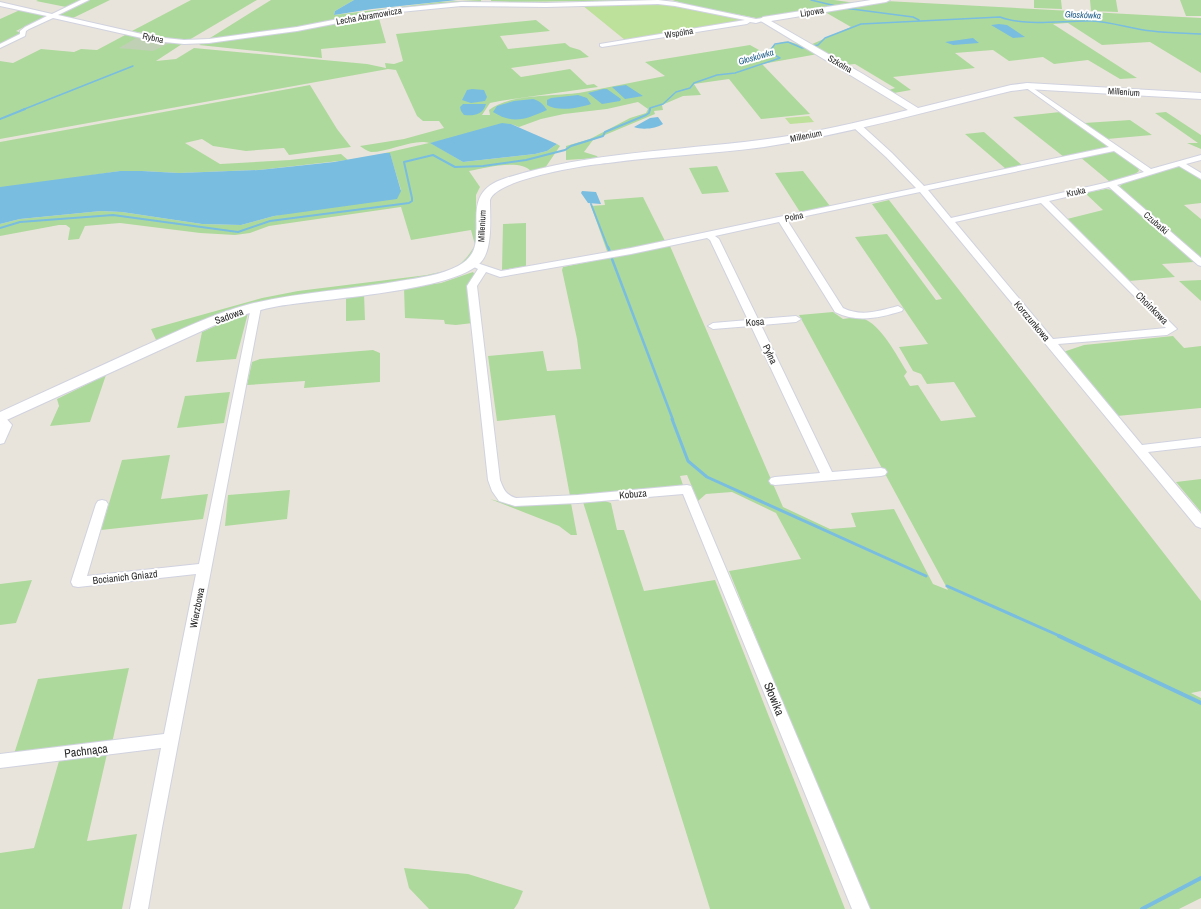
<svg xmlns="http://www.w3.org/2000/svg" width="1201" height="909" font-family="'Archivo Narrow',sans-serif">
	<rect width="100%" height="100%" fill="#e9e4db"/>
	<path fill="#aed99d" d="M38,0H81L66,7L36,1Z
		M88,0H110L73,18L57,15Z
		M191,0H257L189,40L168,38L132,31Z
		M271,0H354L335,11L334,15L439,2L481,0V2C390,8 301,31 210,38Z
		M491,0H663L510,2L491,1Z
		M672,0H834L856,3L761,19L689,5Z
		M1034,0H1061L1062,9L1034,8Z
		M1090,0H1116L1118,12L1091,11Z
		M1180,0H1201V16H1186Z
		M886,1L1201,18V73L1150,42L1102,45L1068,23L1053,24L1137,78L1120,79L1088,60L1054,64L1043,57L1009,61L993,50L955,53L975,68L893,77L911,90L894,93L889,90L895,88L855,64L845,65L810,45L851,27L825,12Z
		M20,10L46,16L16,31L22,33L0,45V19Z
		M378,15L386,43L321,49L322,58L199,45L204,42Z
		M536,20L550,31L500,36L508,49L565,43L570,47L580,50L589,57L511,68L521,77L570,69L587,85L594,84L598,87L500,101L490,103L482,115H490L489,110C510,93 557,97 584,92C611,87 638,81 665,76L645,62L750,45L768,55V51C784,33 800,45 818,54L762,64L810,114L761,119L729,79L694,84L701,95L683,96L662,105L663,110L654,111L655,114L593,140L584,152L597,156L598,158L566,160V146L590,139L630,118L646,113L648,109L638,102L607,109L564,114L541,119L519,127L511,124L431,143L463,162L535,154L547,151L557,144L560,146L545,168L532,172C520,158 486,168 469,171L480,187L476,195V253L448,274L256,304L225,312L157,342L151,329L262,298L298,291L427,275C453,269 461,269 475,245L471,230L411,240L401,207L269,226L250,233L235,235L200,233L120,223L85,226L79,239L68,240L70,228L66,225H59L0,236V224L20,219L101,211L122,212L202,224L241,225L274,216L401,190L390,154L385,153L429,143C416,138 388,152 371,152C367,151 363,148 360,146L404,139L444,128L439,121H423L417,116L396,70L388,69L0,139V61L13,63L41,49L74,52L81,49L97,50L127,34L157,41L182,44L156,61L176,59L194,48L367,64L386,68L385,63L394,64L403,61L396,34Z
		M310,85L337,129L351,147L289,155L284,148L246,151L213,146L202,139L185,143L220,164L290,160L341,154L348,160L259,170L179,173L142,171H120L0,189V142Z
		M1060,112L1110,147L1064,157L1013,117Z
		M1166,112L1201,135V149L1187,143H1198L1155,113Z
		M1130,120L1152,135L1107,139L1084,123Z
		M984,132L1023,166L1006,169L965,134Z
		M1114,151L1121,154L1138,168L1139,171L1135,174L1110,182L1080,157Z
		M1180,165L1201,180V203L1184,205L1201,219V260L1120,189V186L1123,183Z
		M717,166L729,192L702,194L689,168Z
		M803,171L830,206L800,212L775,173Z
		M1106,189L1113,190L1194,262L1162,264L1175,277L1129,281L1067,219L1103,210L1085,193Z
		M643,197L665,241L608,254L591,206L605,205L604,200Z
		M889,200L1201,601V691L1191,693L1201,698V898L1179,909H867L814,781L729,571L801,559L776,513L732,492L706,494L698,501L687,475L680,476L683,485L570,496L555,415L497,421L488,356L543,351L547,371L581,369L577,339L562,270L563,267L670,246L783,507L830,529L856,527L851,513L894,509L933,584L948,590L799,315L833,312L843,319C850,318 856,317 862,318C881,324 897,356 907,372L904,376L910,386L918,385L941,421L976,417L954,382L927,384L921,374L913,371L899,347L928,344L855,237L887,234L936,300L942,299L872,204Z
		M526,223V266L502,270L503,224Z
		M473,272L475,275L473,323L456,325L445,324L444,320L405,318L404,288L441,283Z
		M1201,280V301L1179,281Z
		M364,293L365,320L346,321V296Z
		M248,313L236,359L196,362L202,332L226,321Z
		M1173,336L1184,348L1201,346V408L1117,416L1063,352L1084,345Z
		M373,350L380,353V382L304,388L305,381L247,385L252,362L260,359Z
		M106,375L90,422L50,426L59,406L57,399Z
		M230,392L224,423L177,428L185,396Z
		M170,455L161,499L208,494L203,519L101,530L122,460Z
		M1201,479V512L1176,482Z
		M290,490L287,519L225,526L228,495Z
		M490,499L516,506L571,503L577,535H571L559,526Z
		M602,500L611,503L617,530H624L644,591L715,580L845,909H710L583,502Z
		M32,580L16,623L0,625V584Z
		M129,668L112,743L14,754L38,679Z
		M107,754L87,841L137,834L122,909H0V853L34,848L59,761Z
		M404,868L468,874L523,891L518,903L514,909H429L409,888Z"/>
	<path fill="#c0d0b4" d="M138,37L170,43L153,51L119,48Z"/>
	<path fill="#bde09a" d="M654,4L669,5L747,21L625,40L582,5Z
		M809,116L814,122L790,124L785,118Z"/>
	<path fill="#79bde0" d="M354,0H457L372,9L334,15L335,11Z
		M999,24L1007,25L1025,37L1013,38L991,25Z
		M973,38L979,43L953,45L945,42Z
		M626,85L643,96L625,99L612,87Z
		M472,89L484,90L487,97L485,101L471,103L462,100L467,90Z
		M603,89H607L621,99L620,101L602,104L588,93Z
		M578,95L587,98L591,104C579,108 558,112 547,105V100L551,98Z
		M533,99C540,101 543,104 547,110C526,119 514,125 493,112L497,106L514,101Z
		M463,104H486C483,115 474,116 464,115L461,111L460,107Z
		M658,117L663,124C656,129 641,130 634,127L650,118Z
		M502,123L511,124L557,144L547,151L535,154L463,162L430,143Z
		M385,153H390L401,191L397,199L274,216L241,225L202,224L122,212L101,211L20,219L0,224V187L120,171H142L179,173L259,170L334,162Z
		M582,191L596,192L601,204L588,203L581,193Z"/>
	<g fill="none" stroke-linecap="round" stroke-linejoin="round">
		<path stroke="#79bde0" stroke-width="1.5" d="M811,0L836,6
			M844,8L913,17L919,20
			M22,110L133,66
			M650,110V108L663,104L676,92L690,88L694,83L717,75L735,73L780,58L769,52L775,44L788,42L802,48L818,45L825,38L861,24L1000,17C1025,27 1065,20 1092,21C1112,22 1132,29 1152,31C1168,33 1185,33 1201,34"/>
		<path stroke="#79bde0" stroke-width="2" d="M0,119L25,109
			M591,204L608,248
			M0,228L20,222L113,215L238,232L270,221L409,203L412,201V198L404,162L433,155L455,167L483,166L526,160L565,150L571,146L603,136L605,132L646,115L649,113L650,109"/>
		<path stroke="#79bde0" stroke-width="2.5" d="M608,247L610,252
			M612,259L673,420"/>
		<path stroke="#79bde0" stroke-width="3" d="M672,419L688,461L707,477L926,576
			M947,586L1062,637"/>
		<path stroke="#79bde0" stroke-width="4" d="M1059,636L1201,703
			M1142,909L1201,878"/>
		<g stroke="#d0d2df" stroke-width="2">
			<path id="street" d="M81,0H89L58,15L155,37L184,40L209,39L297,27L390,9L461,2L546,3L658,0L675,2L756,19L763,18L766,20L756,23L750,22L747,24L602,47L600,46V44L745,20L675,6L658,4L546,7L461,6L390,13L297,31L209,43L184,44L155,41L53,18L29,29L26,31L25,36L0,48V44L20,34V31L25,27L47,16L0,6V2L52,14Z
				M1027,84L1151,169L1201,155V160L1186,164L1201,173V179L1179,166L1117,185L1201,258V266L1198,265L1109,187L1049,201L1177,329L1167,335L1058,344L1142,445L1201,438V446L1148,452L1201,514V528L1196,526L920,192L787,220L843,308C861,317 879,311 898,306L903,309L902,311C879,318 857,323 835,312L779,222L715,236L719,239L758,319L796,316L801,319L796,322L761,325L832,472L881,468L885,469L887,472L885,475L881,476L775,485L771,484L769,481L771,478L775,477L820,473L751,326L713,329L708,326L713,323L748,320L710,240L707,238L631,254L500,277L486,272L477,286L500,480C504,490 505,494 516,498L578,495L687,485L691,486L870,909H852L683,494L578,503L515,506L499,501L492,491L488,480L467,286L478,269L472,266L477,263L501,271L631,248L916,188L886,157L853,127V123H859L892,153L924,186L1109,147L1025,87L1024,86ZM1114,151L1144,172L1109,182L951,218L928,190ZM1041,203L1166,328L1053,339L955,222Z
				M256,304L261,307L162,828L148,909H130L161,748L0,768V754L164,734L196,574L78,587L73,586L71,582L96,504L98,501L102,500L106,501L108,504L87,576L199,564L251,307Z
				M0,415L4,416L12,425L4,443L0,444Z"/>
		</g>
		<g stroke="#d0d2df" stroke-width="2">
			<path id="secondary" d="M871,0H890L886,2L771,21L863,74L918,108L1011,85L1027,83L1201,93V99L1027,89L1011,91C929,111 847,134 764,147C712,154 659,156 608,163C585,165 497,179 490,200C490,217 493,249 481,262C456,291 321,299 279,306C257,310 236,317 215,325L0,423V412C47,390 95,369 142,347C178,331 212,314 250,304C299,292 350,290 400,281C419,278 441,275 458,266C499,245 450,195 506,178C589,152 674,151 760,140C810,134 859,122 908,110L759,20L763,17Z"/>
		</g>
		<use href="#street" fill="#fff" fill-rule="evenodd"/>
		<use href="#secondary" fill="#fff" fill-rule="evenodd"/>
	</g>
	<g text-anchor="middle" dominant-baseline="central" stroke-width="4" stroke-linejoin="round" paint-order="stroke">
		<g font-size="9" fill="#282828" stroke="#fff">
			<text transform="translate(812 12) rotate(-9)">Lipowa</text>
			<text transform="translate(369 16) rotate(-10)">Lecha Abramowicza</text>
			<text transform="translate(679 33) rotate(-9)">Wspólna</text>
			<text transform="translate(153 38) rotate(12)">Rybna</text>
			<text transform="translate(840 64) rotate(30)">Szkolna</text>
			<text transform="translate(1124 92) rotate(4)">Millenium</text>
			<text transform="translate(806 136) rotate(-11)">Millenium</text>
			<text transform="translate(1076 192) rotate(-13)">Kruka</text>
			<text transform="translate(794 217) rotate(-12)">Polna</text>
			<text transform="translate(1156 223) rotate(41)">Czubatki</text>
			<text transform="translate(482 226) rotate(-87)">Millenium</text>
		</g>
		<g font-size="9" font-style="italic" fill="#1c5b88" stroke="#fff">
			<text transform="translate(1083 15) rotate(2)">Głoskówka</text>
			<text transform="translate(756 57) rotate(-16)">Głoskówka</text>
		</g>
		<g font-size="10" fill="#282828" stroke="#fff">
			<text transform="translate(1152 308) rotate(45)">Choinkowa</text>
			<text transform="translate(229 316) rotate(-20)">Sadowa</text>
			<text transform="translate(1032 321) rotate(50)">Korczunkowa</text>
			<text transform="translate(755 322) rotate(-5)">Kosa</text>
			<text transform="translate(770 354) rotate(65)">Pylna</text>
			<text transform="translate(633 494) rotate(-5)">Kobuza</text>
			<text transform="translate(125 577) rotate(-6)">Bocianich Gniazd</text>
			<text transform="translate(197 608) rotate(-79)">Wierzbowa</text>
		</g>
		<g font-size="12" fill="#282828" stroke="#fff">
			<text transform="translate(774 699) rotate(68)">Słowika</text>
			<text transform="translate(86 751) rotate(-7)">Pachnąca</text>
		</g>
	</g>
</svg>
